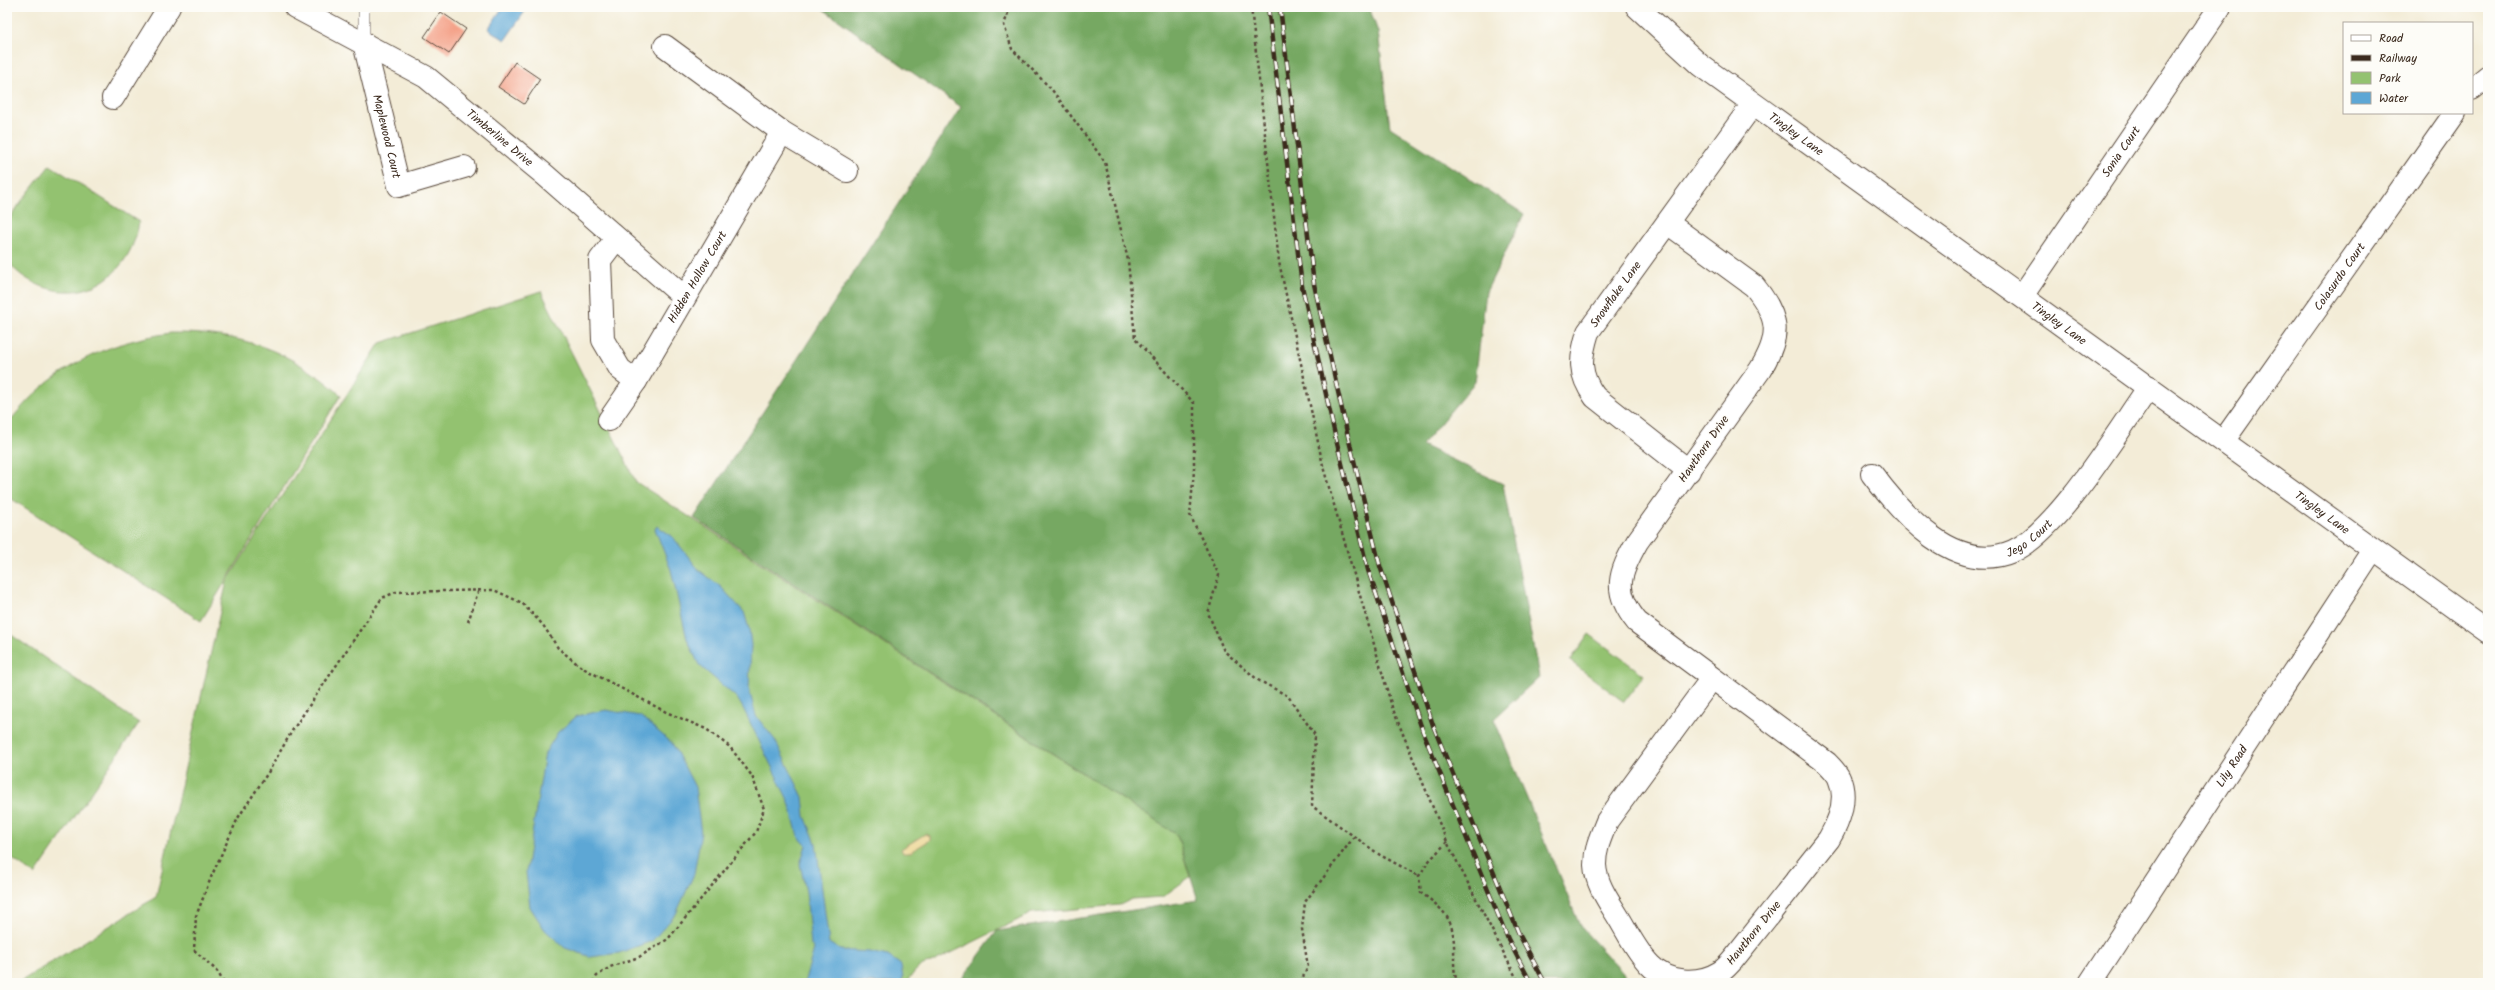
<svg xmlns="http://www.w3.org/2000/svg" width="2495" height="990" font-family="Kalam,sans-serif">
	<rect width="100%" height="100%" fill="#fdfcf7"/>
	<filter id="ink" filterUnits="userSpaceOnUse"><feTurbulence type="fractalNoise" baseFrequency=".025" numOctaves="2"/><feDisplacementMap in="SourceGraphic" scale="8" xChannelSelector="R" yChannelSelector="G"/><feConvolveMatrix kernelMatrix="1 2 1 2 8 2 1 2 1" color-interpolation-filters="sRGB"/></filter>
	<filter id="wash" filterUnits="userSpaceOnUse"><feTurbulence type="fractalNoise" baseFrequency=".012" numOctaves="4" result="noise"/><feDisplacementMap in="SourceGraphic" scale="16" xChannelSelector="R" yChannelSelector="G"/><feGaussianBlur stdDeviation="0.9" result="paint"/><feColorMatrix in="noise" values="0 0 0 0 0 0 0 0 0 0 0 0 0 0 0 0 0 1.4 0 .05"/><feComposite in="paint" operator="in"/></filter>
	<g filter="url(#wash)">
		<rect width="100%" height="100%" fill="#f3ecd7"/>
		<path fill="#93c270" stroke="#677647" d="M50,165L139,222C132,270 90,305 41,286C29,281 14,272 8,260C5,256 7,248 7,242C7,237 5,229 7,224C12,211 40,178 50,165Z
			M541,291L636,482L1177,835L1190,877L1162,897L1132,899L1120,905L1032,913L931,963C918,964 914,973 906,983H18L156,897L227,581L380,343Z
			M171,333C240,332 290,350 341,395L201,621L7,496V425C48,370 104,342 171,333Z
			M7,632L139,723L35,875L7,855Z
			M1589,634L1644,675L1624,702L1570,661Z"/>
		<path fill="#76a862" stroke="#586940" d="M820,7H1369L1378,32L1390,127L1524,214L1486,292L1475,382L1422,445L1503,484L1539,677L1494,719L1580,926L1632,983H959L997,931L1198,900L1177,835L694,518L961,107Z"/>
		<path fill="#eeda9e" stroke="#94825e" d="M925,834L930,836V840L909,853H903L901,849Z"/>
		<path fill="#5da7d5" stroke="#4c687a" d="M503,7H528L505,40L488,29Z
			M657,526L672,536L699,570L721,587L744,612L749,629L751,645L749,689L756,716L775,740L803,797L805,816L816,843L829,943L840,950L870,952L888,956L901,965L903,978L900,983H804L814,949L811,945L806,892L800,864L806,845L798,836L789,802L743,708L737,698L699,665L687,639L671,570L655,529Z
			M606,710L640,716L672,743L695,787L701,833L694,874L676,914L652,941L619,953L591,957L565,948L545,930L530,907L526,872L545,753L558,732L577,716Z"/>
		<g id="blocks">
			<path fill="#f4a188" d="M441,12L466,29L449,54L424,37Z
				M515,62L540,79L524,104L498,87Z"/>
		</g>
	</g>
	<g filter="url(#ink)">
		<use href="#blocks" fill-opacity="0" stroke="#57473a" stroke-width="1"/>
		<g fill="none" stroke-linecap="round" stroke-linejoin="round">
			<g stroke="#57473a" stroke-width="12">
				<path id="service" d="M364,43V7"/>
			</g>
			<g stroke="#57473a" stroke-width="24">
				<g id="minor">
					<path id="s1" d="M295,7L426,77L545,175L684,297"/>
					<path id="s2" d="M364,43L399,186L464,167"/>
					<path d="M665,46L782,132L847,171"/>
					<path d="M2472,89L2488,76"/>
					<path d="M113,98L169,7"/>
					<path d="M1669,224L1754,286C1780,318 1781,336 1760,370L1637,542C1619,574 1612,591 1637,622L1827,763C1831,767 1837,773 1839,778C1848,798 1839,822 1829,839L1737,955C1732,961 1727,968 1720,972C1699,985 1668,984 1650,965C1637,952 1629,935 1620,920C1610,903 1596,885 1595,865C1595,848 1601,836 1607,821L1712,678"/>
					<path d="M616,239L600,260L603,340L620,369L636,381"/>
					<path id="s3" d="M2022,296L2220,7"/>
					<path id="s4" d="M609,420L636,381L782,132"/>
					<path id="s5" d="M2224,440L2455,113"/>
					<path id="s6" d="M1689,471L1595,397C1578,374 1580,358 1588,332L1753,104"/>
					<path id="s7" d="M1872,474C1902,514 1955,576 2013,551C2058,531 2119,429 2149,387"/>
					<path id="s8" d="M2090,983L2373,550"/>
				</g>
			</g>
			<g stroke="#57473a" stroke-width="24">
				<g id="tertiary">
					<path id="s9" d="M1637,7L1700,65L2488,632"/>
				</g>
			</g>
			<path stroke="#57473a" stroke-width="2.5" stroke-dasharray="3 3" stroke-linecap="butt" d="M1010,7L1004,25L1012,49L1052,90L1105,162L1128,260L1135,339L1194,403V471L1190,515L1219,575L1208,613L1224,651L1258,680L1288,696L1315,735L1312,806L1380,855L1419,876
				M1251,7L1279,262L1324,470L1392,707L1447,842L1519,983
				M468,622L479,589
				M1447,842L1429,861L1419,876L1421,893C1450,913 1455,924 1454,958C1454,967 1454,975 1458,983
				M224,983L217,971L194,950L196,916L212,875L238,818L269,771L292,731L382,598L396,592L494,590L522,603L543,625L558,648L581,667L666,712L706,729L730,747L752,776L764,809L756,832L668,939L639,957L610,967L597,976L592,983
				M1300,983L1308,967L1302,929L1305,902L1354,837"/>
			<use href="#service" stroke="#fff" stroke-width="11"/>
			<use href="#minor" stroke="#fff" stroke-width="22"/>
			<use href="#tertiary" stroke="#fff" stroke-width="22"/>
			<g stroke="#3b2a1e" stroke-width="4.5">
				<path id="rail" d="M1268,7L1302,286L1335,435L1368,570L1423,732L1508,939L1531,983
					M1280,7L1314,284L1347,432L1380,566L1434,728L1519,934L1545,983"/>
			</g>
			<use href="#rail" stroke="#fdfcf7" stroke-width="3" stroke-dasharray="9" stroke-linecap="butt"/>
		</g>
	</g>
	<g text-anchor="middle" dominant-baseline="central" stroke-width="3" stroke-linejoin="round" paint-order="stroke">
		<g font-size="12" fill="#3b2a1e" stroke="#fdfcf7">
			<text stroke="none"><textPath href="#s9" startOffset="204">Tingley Lane</textPath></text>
			<text stroke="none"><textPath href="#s2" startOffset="96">Maplewood Court</textPath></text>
			<text stroke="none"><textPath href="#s1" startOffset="244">Timberline Drive</textPath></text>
			<text stroke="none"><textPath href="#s3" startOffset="175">Sonia Court</textPath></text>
			<text stroke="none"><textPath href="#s4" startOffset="168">Hidden Hollow Court</textPath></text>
			<text stroke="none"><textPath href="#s5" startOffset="200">Colasurdo Court</textPath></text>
			<text stroke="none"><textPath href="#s6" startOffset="235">Snowflake Lane</textPath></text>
			<text stroke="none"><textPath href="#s9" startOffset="528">Tingley Lane</textPath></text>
			<text transform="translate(1704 449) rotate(-55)">Hawthorn Drive</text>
			<text stroke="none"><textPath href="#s9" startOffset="852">Tingley Lane</textPath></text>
			<text stroke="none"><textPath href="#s7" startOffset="194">Jego Court</textPath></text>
			<text stroke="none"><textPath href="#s8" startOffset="259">Lily Road</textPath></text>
			<text transform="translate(1754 933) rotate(-51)">Hawthorn Drive</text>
		</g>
	</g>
	<rect width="2495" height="990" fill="none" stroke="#fdfcf7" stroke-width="24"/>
	<rect x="2343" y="22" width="130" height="92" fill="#fdfcf7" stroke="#afa8a0"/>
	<rect x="2351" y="35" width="20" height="6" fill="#ffffff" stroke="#afa8a0"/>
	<text x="2379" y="42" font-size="12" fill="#3b2a1e">Road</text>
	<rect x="2351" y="55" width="20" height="6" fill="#3b2a1e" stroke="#afa8a0"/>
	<text x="2379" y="62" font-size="12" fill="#3b2a1e">Railway</text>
	<rect x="2351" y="72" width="20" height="12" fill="#93c270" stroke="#afa8a0"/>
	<text x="2379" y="82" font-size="12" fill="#3b2a1e">Park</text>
	<rect x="2351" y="92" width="20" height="12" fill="#5da7d5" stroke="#afa8a0"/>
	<text x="2379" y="102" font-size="12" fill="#3b2a1e">Water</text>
</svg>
